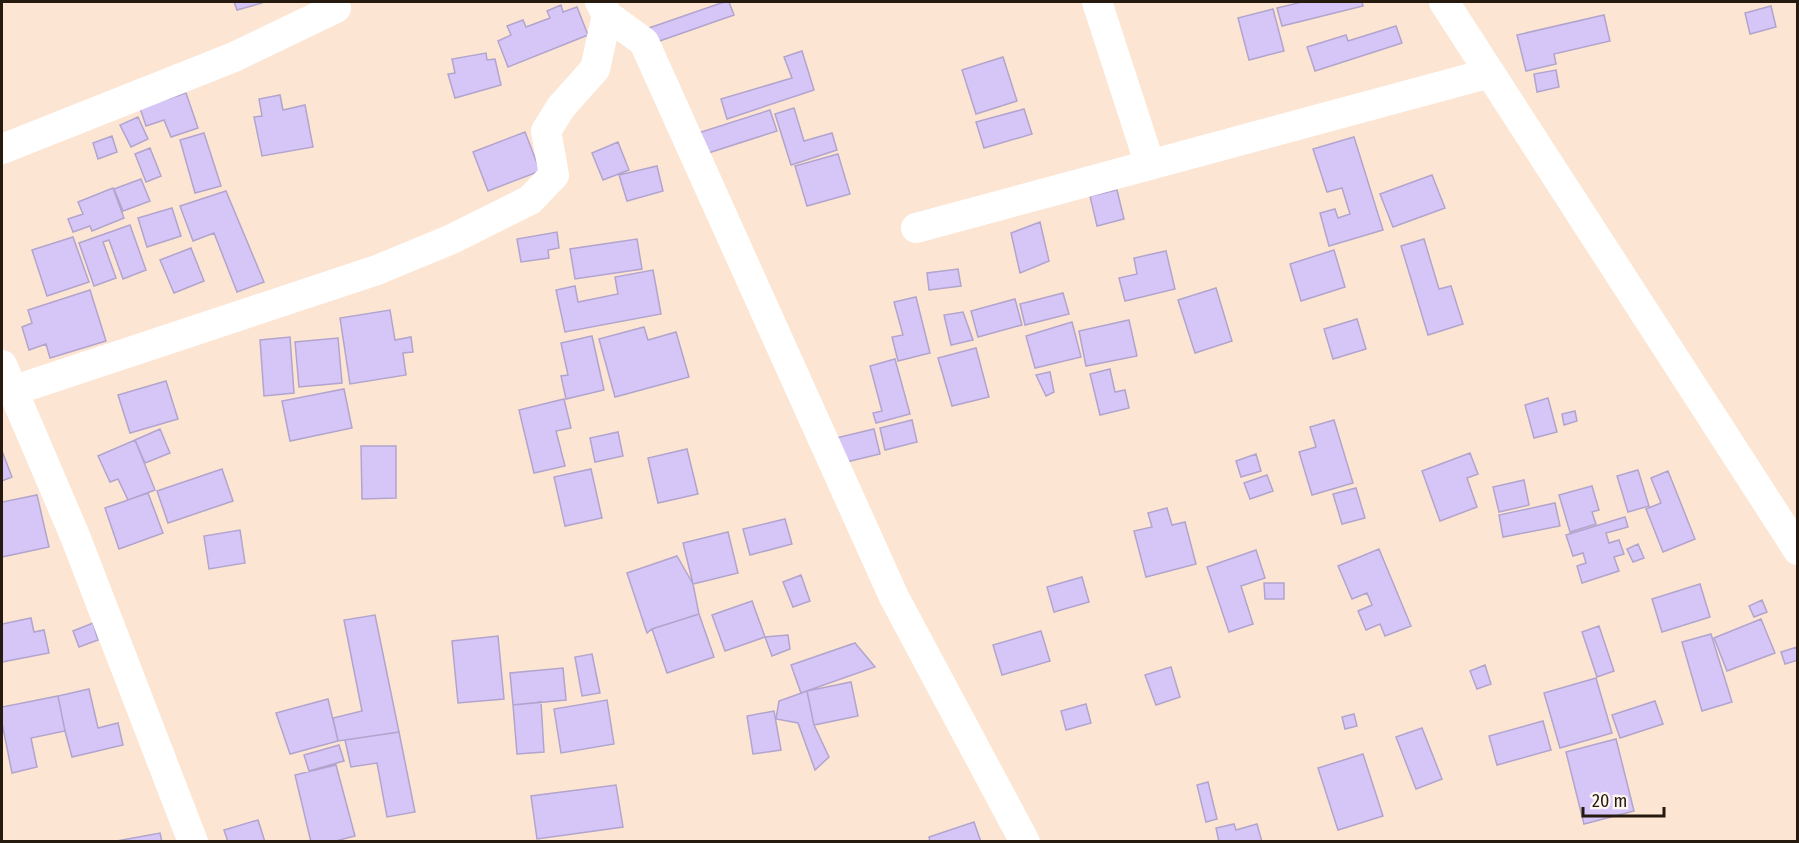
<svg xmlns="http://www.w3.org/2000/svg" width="1799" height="843" font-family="'Fira Sans Condensed',sans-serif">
	<rect width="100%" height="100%" fill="#fde5d3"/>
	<path fill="#d6c6f8" stroke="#b1a4cd" stroke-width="1.5" d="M234,2H262V3L237,10Z
		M724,2H729L734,15L651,44L646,29Z
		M1302,2H1362L1363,6L1282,26L1277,8Z
		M561,5L563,12L577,7L588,35L508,67L498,41L511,35L507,26L523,20L526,27L550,18L547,11Z
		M1771,6L1776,27L1750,34L1745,13Z
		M1273,9L1284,51L1249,60L1238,18Z
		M1604,15L1610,41L1554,54L1556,64L1526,71L1517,35Z
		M1396,26L1402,43L1315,71L1307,47L1346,35L1348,41Z
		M802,51L814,90L727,119L721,99L792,78L784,57Z
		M486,53L487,60L495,59L501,85L455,98L448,74L455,73L452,59Z
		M1003,57L1017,101L976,114L962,70Z
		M1556,70L1559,87L1537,92L1534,74Z
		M186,93L198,128L171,137L164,120L146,126L140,108Z
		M280,95L283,110L305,105L313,147L262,156L254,117L262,116L259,99Z
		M794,108L804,141L832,133L837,150L791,165L775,114Z
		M1024,109L1032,134L984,148L976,122Z
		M770,110L777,131L702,155L695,134Z
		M138,117L148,139L131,147L120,125Z
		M525,132L540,171L488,191L473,152Z
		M204,133L221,186L195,193L180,140Z
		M112,136L117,152L98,159L93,143Z
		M1354,137L1383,230L1329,246L1320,213L1335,209L1338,218L1350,214L1342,188L1327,192L1313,149Z
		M618,142L629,170L603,180L592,153Z
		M150,148L161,176L146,182L135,154Z
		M838,154L850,194L807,206L795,166Z
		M657,166L663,191L627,201L619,175Z
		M1432,175L1445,208L1393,227L1380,194Z
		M141,179L150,201L123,211L114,189Z
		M113,188L124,218L92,231L90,226L73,232L68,219L83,214L78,202Z
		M1117,190L1124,219L1097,226L1090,196Z
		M226,191L264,282L237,292L214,233L193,241L180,206Z
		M172,208L181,236L147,247L138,218Z
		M1040,222L1049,261L1020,273L1011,233Z
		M130,225L146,270L123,279L109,240L103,242L116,278L94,286L79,243Z
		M557,232L559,248L548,250L549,258L521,262L517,239Z
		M73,237L89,282L47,296L32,250Z
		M637,239L642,269L575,279L570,249Z
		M1424,239L1439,289L1451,286L1463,324L1428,335L1401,246Z
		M191,248L204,281L174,293L160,260Z
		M1334,250L1345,287L1301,301L1290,264Z
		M1166,251L1175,289L1125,301L1119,278L1137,274L1134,258Z
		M958,269L961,286L929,290L927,273Z
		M653,270L661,314L565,332L556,290L575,286L578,302L618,294L615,277Z
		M1216,288L1232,341L1195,353L1178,300Z
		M90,290L106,341L50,358L46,344L29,350L22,327L32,323L28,310Z
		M1063,293L1069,314L1025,325L1020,304Z
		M916,297L930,353L898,361L892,337L903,335L894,302Z
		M1015,299L1022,325L978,337L971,311Z
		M390,310L395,340L411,337L413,352L403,353L406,375L350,384L340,318Z
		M963,312L973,340L951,345L944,315Z
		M1357,319L1366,349L1333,359L1324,329Z
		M1129,320L1137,356L1086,366L1079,331Z
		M1072,322L1081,357L1035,368L1026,336Z
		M644,327L648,340L676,332L689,377L615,397L599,339Z
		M592,336L604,390L566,399L561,376L568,375L561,343Z
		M290,337L294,393L264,396L260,340Z
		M338,338L342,383L299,387L295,342Z
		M976,348L989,397L952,406L938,358Z
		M895,359L910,414L876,423L873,413L882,411L870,366Z
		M1110,369L1115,392L1125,390L1129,408L1100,415L1090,374Z
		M1050,372L1054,392L1046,396L1036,375Z
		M166,381L178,419L130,433L118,395Z
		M344,389L352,428L290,441L282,401Z
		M1548,398L1557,432L1534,438L1525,405Z
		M564,399L571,428L556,431L565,466L534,473L519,410Z
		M1575,411L1577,421L1564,425L1562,414Z
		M912,420L917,442L885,450L880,428Z
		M1334,420L1353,483L1312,495L1299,452L1316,447L1310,427Z
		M160,429L170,453L145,463L135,440Z
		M874,429L880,454L842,463L836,438Z
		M618,432L623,456L595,462L590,438Z
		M135,440L155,490L128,500L118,479L110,482L98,456Z
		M361,446H396V498L362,499Z
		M687,449L698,494L658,503L648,458Z
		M2,451L12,477L2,481Z
		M1470,453L1478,474L1467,478L1477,507L1440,521L1422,471Z
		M1256,454L1261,471L1241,477L1236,461Z
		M222,469L233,501L168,523L157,491Z
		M591,469L602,518L565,526L554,477Z
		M1638,470L1649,506L1628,512L1617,476Z
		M1668,471L1695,539L1663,552L1646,509L1661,503L1651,478Z
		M1267,475L1273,491L1250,499L1244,483Z
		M1524,480L1529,505L1499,512L1493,487Z
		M1592,486L1599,510L1592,512L1596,524L1570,532L1559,495Z
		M1356,488L1365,518L1342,524L1333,494Z
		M148,493L163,533L119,549L105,508Z
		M37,495L49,547L2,557V502Z
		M1555,503L1560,526L1503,537L1499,515Z
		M1167,508L1172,525L1185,522L1196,564L1146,577L1134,531L1152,527L1148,513Z
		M1625,517L1628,527L1606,533L1609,543L1619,540L1624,554L1614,557L1619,571L1582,583L1577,566L1586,563L1583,553L1573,556L1566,535Z
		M785,519L792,544L750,555L743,529Z
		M240,530L245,563L209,569L204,536Z
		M728,532L738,573L693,584L683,543Z
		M1638,544L1644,558L1633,562L1627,549Z
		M1379,549L1411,626L1385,636L1380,624L1366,630L1358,611L1372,605L1367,593L1352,599L1338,566Z
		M1256,550L1265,578L1241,586L1253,624L1229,632L1207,567Z
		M677,556L693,584L699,614L652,629L647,633L627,573Z
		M801,575L810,601L793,607L783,582Z
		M1082,577L1089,602L1054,612L1047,587Z
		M1264,583H1284V599H1265Z
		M1700,584L1710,617L1662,632L1652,599Z
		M1762,600L1767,612L1754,617L1749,606Z
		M752,601L765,637L725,651L712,615Z
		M699,614L714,657L667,673L652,629Z
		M375,615L399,732L338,741L333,718L362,711L344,620Z
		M31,618L34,632L44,630L49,653L2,662V624Z
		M1761,619L1775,653L1727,671L1714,638Z
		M93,623L98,640L79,647L73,631Z
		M1599,626L1614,671L1597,677L1582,632Z
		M1041,631L1050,661L1002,675L993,645Z
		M1711,634L1732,702L1702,711L1682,642Z
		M788,635L790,649L772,656L765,637Z
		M498,636L504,699L458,703L452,641Z
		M855,643L875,667L801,693L791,665Z
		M1797,647L1798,660L1785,664L1781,652Z
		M592,654L600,693L582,696L575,657Z
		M1485,665L1491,684L1477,689L1470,671Z
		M1171,667L1180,697L1156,705L1145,675Z
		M563,668L566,700L513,705L510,673Z
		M1596,678L1612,733L1560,748L1544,693Z
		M851,682L858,716L814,725L807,691Z
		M89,689L98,728L118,723L123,745L72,757L65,731L58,696Z
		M807,691L814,725L829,757L815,770L798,723L776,719L779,701Z
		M58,696L65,731L31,738L37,767L12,773L2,723V707Z
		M328,699L338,741L290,754L276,713Z
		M607,700L614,744L561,753L554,709Z
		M1655,701L1663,724L1620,738L1612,715Z
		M541,702L544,752L517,754L513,705Z
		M1086,704L1091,723L1066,730L1061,711Z
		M774,711L781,750L753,754L747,716Z
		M1354,714L1357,726L1345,729L1342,717Z
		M1543,721L1551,750L1497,765L1489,736Z
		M1422,728L1442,779L1416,789L1396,737Z
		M399,732L415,812L387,817L377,763L351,767L345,740Z
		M1616,739L1634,811L1584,824L1566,752Z
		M339,745L344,761L309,771L304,755Z
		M1363,754L1383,816L1338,830L1318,768Z
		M336,765L355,836L332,842H311L295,775Z
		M1208,782L1217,819L1206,822L1197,785Z
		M616,785L623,827L537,839L531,796Z
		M258,820L265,842H228L224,830Z
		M974,822L981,842H930L929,837Z
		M1234,824L1236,830L1257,824L1262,842H1219L1216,828Z
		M160,833L162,842H111Z"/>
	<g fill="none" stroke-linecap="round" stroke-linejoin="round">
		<path stroke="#fff" stroke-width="30" d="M600,2L607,15L644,42L894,597L1025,842
			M1097,2L1150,165
			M1444,2L1798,550
			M2,149L234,57L336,8L334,2
			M916,228L1490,73
			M2,365L75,536L193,842
			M12,391L377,270L452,239L530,200L554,175L546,131L561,107L595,69L607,15"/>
	</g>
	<rect width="1799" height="843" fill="none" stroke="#26190d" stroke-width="6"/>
	<path d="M1583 807v9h81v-9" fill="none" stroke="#26190d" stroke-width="3"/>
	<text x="1592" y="807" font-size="18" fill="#26190d" stroke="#fef6f0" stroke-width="4.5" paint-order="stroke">20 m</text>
</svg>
